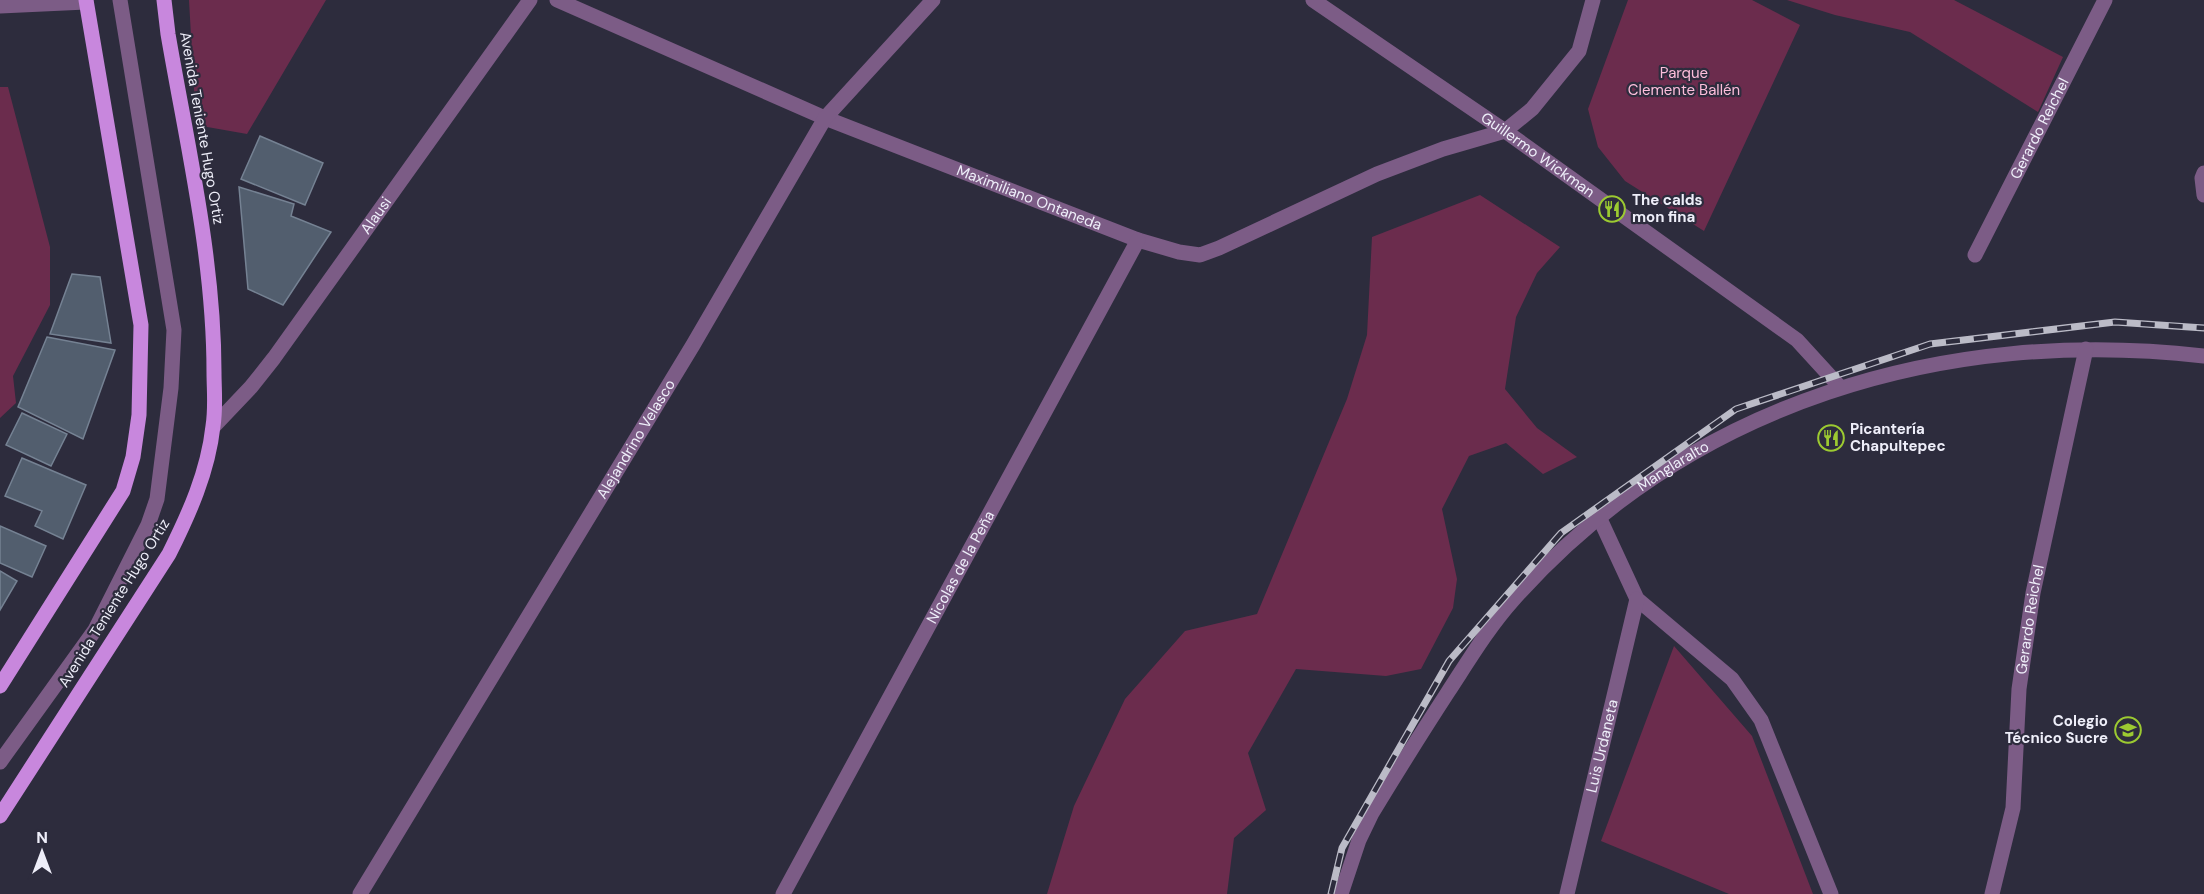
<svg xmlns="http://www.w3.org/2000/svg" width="2204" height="894" font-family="'DM Sans',sans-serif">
	<rect width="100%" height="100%" fill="#2d2c3d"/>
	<path fill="#6b2c4d" d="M189,0H326L247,134L196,125Z
		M1628,0H1752L1800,25L1704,231L1625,181L1598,147L1588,109Z
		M1787,0H1954L2063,57L2038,112L1910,32L1835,15Z
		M0,87H8L50,247V305L13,376L16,403L0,418Z
		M1480,195L1560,247L1537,273L1516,317L1505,389L1537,428L1577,457L1543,474L1506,443L1469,456L1442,509L1457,579L1453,608L1421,669L1386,676L1296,669L1248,753L1266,810L1234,838L1227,894H1047L1074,806L1125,699L1185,631L1257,614L1347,399L1367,335L1372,237Z
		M1674,646L1752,736L1813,894H1729L1601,841Z"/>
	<path fill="#525e6e" stroke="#758293" stroke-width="1.5" d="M260,136L323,163L305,205L241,179Z
		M239,187L294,204L291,216L331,232L283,305L248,289Z
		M72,274L100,277L111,343L50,334Z
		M47,337L115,350L83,439L18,407Z
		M22,413L67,434L51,466L6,445Z
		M22,458L86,485L63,539L35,526L42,511L5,496Z
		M0,526L46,546L32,577L0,563Z
		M0,571L17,581L0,610Z"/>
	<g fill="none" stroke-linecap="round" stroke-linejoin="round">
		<g stroke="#7c5c86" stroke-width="15">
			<path id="s1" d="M557,0L825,118L1138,240L1179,252L1200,255L1219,248L1377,174L1443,149L1505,131L1532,109L1579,51L1593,0"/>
			<path id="s2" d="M1313,0L1505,131L1797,340L1840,387"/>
			<path d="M0,6L86,2"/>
			<path d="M2204,173L2202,178L2204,195"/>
			<path id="s3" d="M1975,255L2105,0"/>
			<path id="s4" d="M214,426L251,387L274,358L530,0"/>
			<path d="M1599,517L1637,599L1732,679L1761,720L1831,894"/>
			<path d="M0,762L95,630L148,525L157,499L171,388L174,330L120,0"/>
			<path id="s5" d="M360,894L693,345L825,118L933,0"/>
			<path id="s6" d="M783,894L1138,240"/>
			<path id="s7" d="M1341,894L1359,840L1372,813C1397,772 1422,732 1448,692C1469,660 1488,628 1513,600C1689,402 1946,326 2204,356"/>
			<path id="s8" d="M1567,894L1637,599"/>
			<path id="s9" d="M1992,894L2013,808L2019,689L2033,593L2086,349"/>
		</g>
		<path stroke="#c887dd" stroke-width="15" d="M0,686L123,491L133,457L139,415L141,325L86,0
			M0,816L169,554C189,514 208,472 213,426C216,408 214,389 214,372C214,258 187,145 168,34L164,0"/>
		<g stroke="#bbbbc7" stroke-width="7">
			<path id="rail" d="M1331,894L1342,848L1449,661L1561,533L1736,409L1930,344L2115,322L2204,328"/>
		</g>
		<use href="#rail" stroke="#2d2c3d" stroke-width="4.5" stroke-dasharray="14" stroke-linecap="butt"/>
	</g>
	<defs>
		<g id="restaurant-ring" transform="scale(1.35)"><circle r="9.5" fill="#2d2c3d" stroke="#9cca31" stroke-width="1.5"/><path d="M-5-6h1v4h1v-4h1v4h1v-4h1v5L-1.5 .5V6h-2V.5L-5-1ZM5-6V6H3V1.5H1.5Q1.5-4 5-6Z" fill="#9cca31"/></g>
		<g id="school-ring" transform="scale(1.35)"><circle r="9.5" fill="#2d2c3d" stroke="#9cca31" stroke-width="1.5"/><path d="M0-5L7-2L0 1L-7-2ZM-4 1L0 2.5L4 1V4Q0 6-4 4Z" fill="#9cca31"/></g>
	</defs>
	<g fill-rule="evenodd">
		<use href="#restaurant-ring" x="1612" y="209"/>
		<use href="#restaurant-ring" x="1831" y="438"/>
		<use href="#school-ring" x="2128" y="730"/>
	</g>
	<g text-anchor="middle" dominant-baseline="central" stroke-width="4.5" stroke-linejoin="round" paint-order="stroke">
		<g font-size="15" fill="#fdbedb" stroke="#2d2c3d">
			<text x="1684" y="73">Parque<tspan x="1684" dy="17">Clemente Ballén</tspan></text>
		</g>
		<g font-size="15" fill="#eeeef9" stroke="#2d2c3d">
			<text transform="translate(202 128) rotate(80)">Avenida Teniente Hugo Ortiz</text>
			<text stroke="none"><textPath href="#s3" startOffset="142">Gerardo Reichel</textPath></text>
			<text stroke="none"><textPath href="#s2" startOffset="273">Guillermo Wickman</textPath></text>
			<text stroke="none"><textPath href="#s1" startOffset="512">Maximiliano Ontaneda</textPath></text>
			<text stroke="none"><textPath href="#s4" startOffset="266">Alausi</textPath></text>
			<text stroke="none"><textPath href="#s5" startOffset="532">Alejandrino Velasco</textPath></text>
			<text stroke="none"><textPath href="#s7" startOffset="552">Manglaralto</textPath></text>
			<text stroke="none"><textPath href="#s6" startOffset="372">Nicolas de la Peña</textPath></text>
			<text transform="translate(114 603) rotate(-58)">Avenida Teniente Hugo Ortiz</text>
			<text stroke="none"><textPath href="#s9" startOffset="278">Gerardo Reichel</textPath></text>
			<text stroke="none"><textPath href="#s8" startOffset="152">Luis Urdaneta</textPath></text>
		</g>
		<g font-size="15" font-weight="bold" fill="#eeeef9" stroke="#2d2c3d" text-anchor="start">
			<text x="1632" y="200">The calds<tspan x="1632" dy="17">mon fina</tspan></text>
			<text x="1850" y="429">Picantería<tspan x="1850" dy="17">Chapultepec</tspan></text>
			<text x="2108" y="721" text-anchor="end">Colegio<tspan x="2108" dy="17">Técnico Sucre</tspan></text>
		</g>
	</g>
	<g transform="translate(42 852)" stroke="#2d2c3d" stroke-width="4.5" paint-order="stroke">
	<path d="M0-4.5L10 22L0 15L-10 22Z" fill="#eeeef9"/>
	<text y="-9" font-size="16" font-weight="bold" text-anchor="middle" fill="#eeeef9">N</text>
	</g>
</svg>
